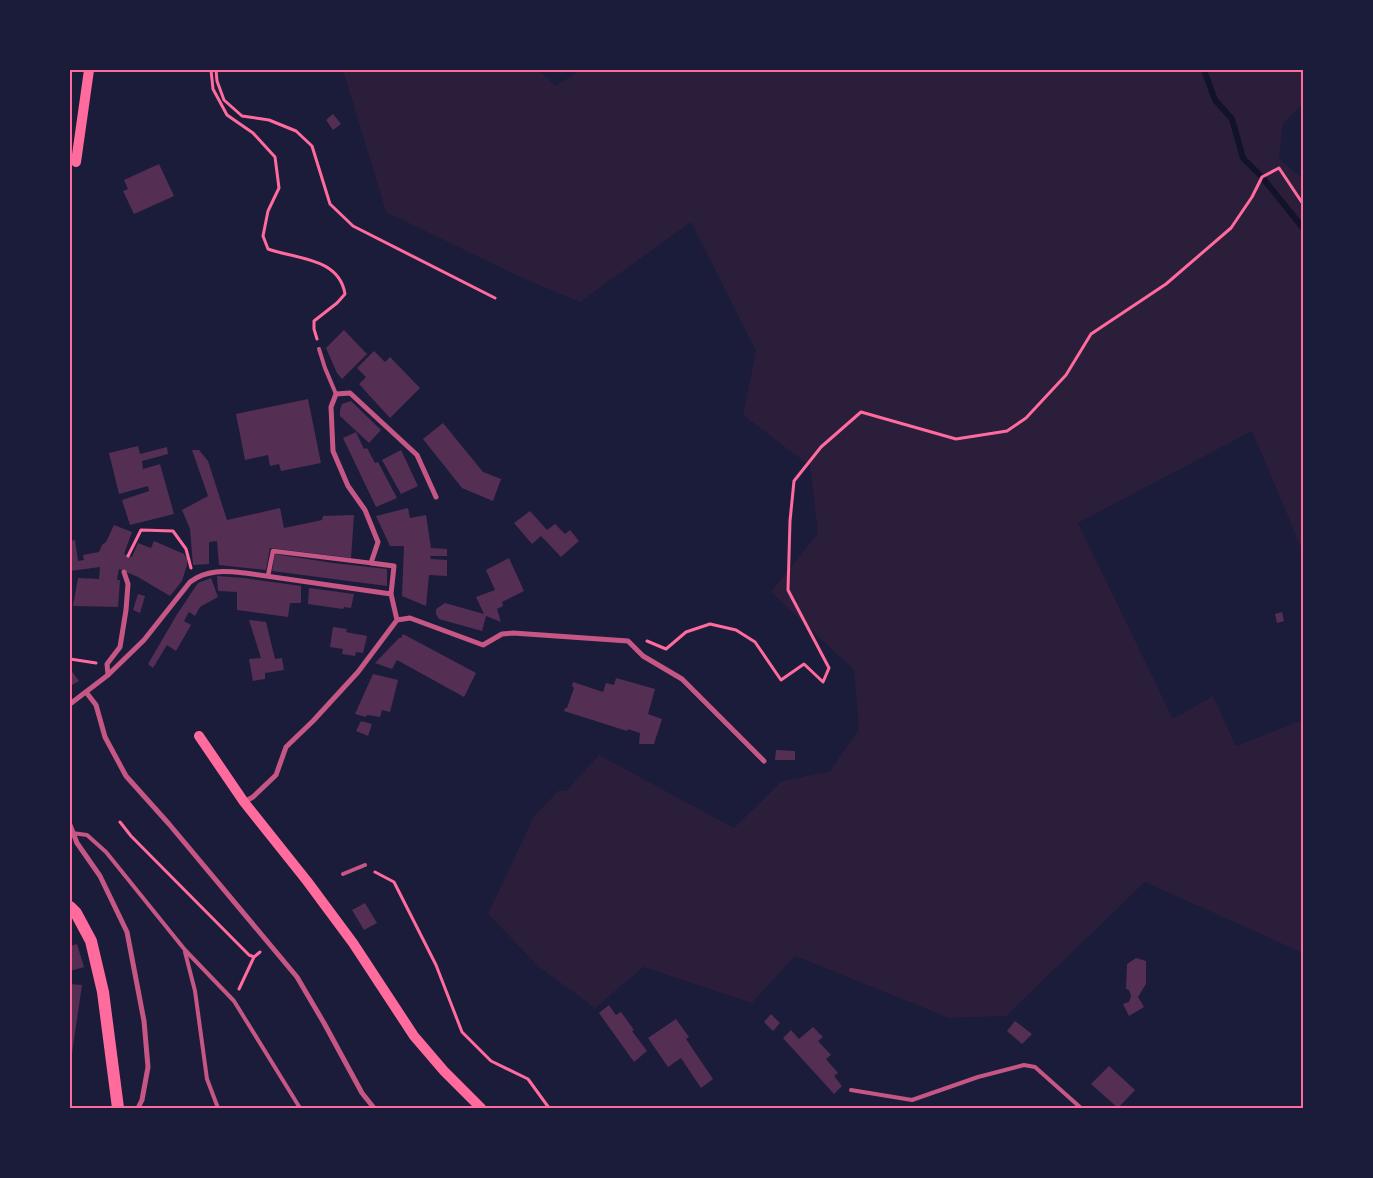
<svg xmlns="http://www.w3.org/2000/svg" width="1373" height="1178" font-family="Commissioner,sans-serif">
	<rect width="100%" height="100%" fill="#1b1b3a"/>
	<path fill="#2a1e3b" d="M343,70H538L556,86L580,70H1303V103L1283,124L1279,159L1303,179V552L1252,431L1078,523L1173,719L1213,696L1236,746L1303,720V953L1145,882L1006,1016L949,1018L795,956L752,1003L643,967L595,1008L539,967L488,914L534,816L558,791H566L599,755L734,828L782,781L830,771L859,729L854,670L771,592L818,533L810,466L743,415L756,351L691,222L580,302L520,277L386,212Z"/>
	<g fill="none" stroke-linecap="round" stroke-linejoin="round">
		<path stroke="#12122b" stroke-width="6" d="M1204,70L1215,100L1232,119L1243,158L1262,177L1303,228"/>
	</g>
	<path fill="#542f53" d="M333,114L341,124L333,130L326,120Z
		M159,164L174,196L134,214L123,191L128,189L124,180Z
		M344,330L367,354L342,379L337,373L326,348Z
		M374,351L385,362L390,357L420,388L390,418L359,384L366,377L357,368Z
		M308,399L321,463L281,471L279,464L270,466L268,455L245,460L236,414Z
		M351,401L381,430L369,443L340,416V410L342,404Z
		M443,423L483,472L501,479L493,501L462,488L423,439Z
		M356,432L364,449L367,448L375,463L378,462L397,498L376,507L343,438Z
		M138,446L140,454L167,447L168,454L142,461L143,469L160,464L174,514L130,525L122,500L149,491L148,486L119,494L109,453Z
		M192,450H199L208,461L227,520L280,508L284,528L322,520L323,516L354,515L351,558L270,548L266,570L219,565L217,541L209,542V564L193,565L190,529L182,510L208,496Z
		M401,450L418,486L401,494L382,460Z
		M408,508L410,518L426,515L431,548L447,549V556H430L431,559L447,560V576L429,575L426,606L402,596L404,546H390L376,516Z
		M530,511L547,530L555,524L565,534L570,530L579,541L561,557L541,536L532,544L514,523Z
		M114,525L132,532L124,554L132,557L138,543L151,548L154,541L184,554L187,559V565L182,581L170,596L138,577L119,569L117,580H120L118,607L73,606L78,578L99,579L100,567L70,571V541L75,540L78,561L84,560L83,555L99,552L102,545L106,542Z
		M275,554L333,563L387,569V586L272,571Z
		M509,558L524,591L502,602L503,606L497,609L501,622L486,616L482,631L439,619L436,614V609L445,603L484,614L476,597L495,590L486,570Z
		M217,576L244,578L301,586V603H290L288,617L237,610V592L218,591Z
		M211,578L218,597L200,607L195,616L189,612L184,621L191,625L176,651L167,645L153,668L148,664L176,616L198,583Z
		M309,588L354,594L351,608L344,607L343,609L308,604Z
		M138,594L145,596L140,613L133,610Z
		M1282,612L1284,621L1277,623L1275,614Z
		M249,620L266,622L275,659L282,658L284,670L265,673V679L253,681L249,659L261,658Z
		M333,627L347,629L346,632L367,636L363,653L356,652L355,656L342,654L343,649L330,647Z
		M403,634L476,673L464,697L397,660L392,669L375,663L399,638H401Z
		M70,669L79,681L70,686Z
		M373,674L398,680L390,712L382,710L380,717L367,715L366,717L355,714Z
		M616,678L655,689L648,714L662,719L654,744H639L640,733L628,729L627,731L564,711L565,708H567L574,688L572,686L573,682L603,692L606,683L614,685Z
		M361,721L372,724L368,736L356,731Z
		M776,750L795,751V760H775Z
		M365,903L377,923L364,930L352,910Z
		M77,944L84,967L70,971V946Z
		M1136,958L1146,961V984L1138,997L1144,1007L1129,1016L1123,1004L1129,1002L1131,996L1129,990L1126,989L1127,964Z
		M70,984L82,985L71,1060H70Z
		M609,1005L616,1015L621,1012L634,1030L632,1031L647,1051L634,1062L599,1013Z
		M771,1014L780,1023L773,1031L764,1022Z
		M676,1019L689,1037L686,1039L713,1079L701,1088L681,1058L668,1067L648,1038Z
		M1015,1021L1032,1034L1022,1044L1007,1031Z
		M813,1027L823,1037L818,1041L831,1055L826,1059L838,1073L834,1076L842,1086L834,1094L783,1038L791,1030L799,1039Z
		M1109,1066L1135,1090L1118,1108L1091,1084Z"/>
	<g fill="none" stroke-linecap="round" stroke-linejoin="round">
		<path stroke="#ff6b9d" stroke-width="3" d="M211,70L213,89L227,115L253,133L275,157L279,188L268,211L263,236L268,249C295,259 339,257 345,294L337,303L314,321V329L317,339
			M216,70L217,81L224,100L242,116L269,120L296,131L312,146L330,204L353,226L495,298
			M128,556L141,530L173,531L186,549L191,568
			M647,641L666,649L686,632L710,624L736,630L755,642L781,680L804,664L823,682L829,668L788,590L790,521L794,481L821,447L861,412L956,439L1007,431L1026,418L1066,375L1091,334L1166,284L1231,228L1252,197L1262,177L1279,168L1303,204
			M70,659L96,663
			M120,822L131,836L249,955L254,957L260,952
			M375,872L394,882L436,965L462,1032L491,1061L528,1079L549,1108
			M239,989L254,957"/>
		<path stroke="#c65784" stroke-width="4" d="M319,349L325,368L336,394
			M72,833L87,835L106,852L185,950L234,1001L300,1108
			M343,874L365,865
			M185,952L195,991L207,1079L218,1108
			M851,1090L912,1100L978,1077L1024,1065L1035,1067L1081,1108"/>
		<path stroke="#c65784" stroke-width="4.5" d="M268,576L273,551L371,563"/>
		<path stroke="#c65784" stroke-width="5" d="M391,594L394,566L371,563L378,542L365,510L348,486L333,451L331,407L336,394L350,393L417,455L436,497
			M397,620L410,618L483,645L502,634L513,633L628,641L643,656L682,679L764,761
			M108,675L107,664L120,647L126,610L128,584L124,572
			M86,692L96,705L105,737L126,776L169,824L297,977L324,1023L362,1093L374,1108
			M70,704L108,675L144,640L190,582C207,569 225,571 245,573L391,594L397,620
			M244,802L253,797L276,775L286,747L313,721L358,672L397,620
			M70,825L77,843L100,876L127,932L144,1021L148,1067L142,1100L138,1108"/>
		<path stroke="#ff6b9d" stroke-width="10" d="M76,162L89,70
			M199,736L244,802L307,881L353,943L414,1036L444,1071L481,1108"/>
		<path stroke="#ff6b9d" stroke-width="12" d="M70,907L76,913L91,941L103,992L118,1108"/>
	</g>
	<rect width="1373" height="1178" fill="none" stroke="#1b1b3a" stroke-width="142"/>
	<rect x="71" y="71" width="1231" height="1036" fill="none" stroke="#ff6b9d" stroke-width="2"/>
</svg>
